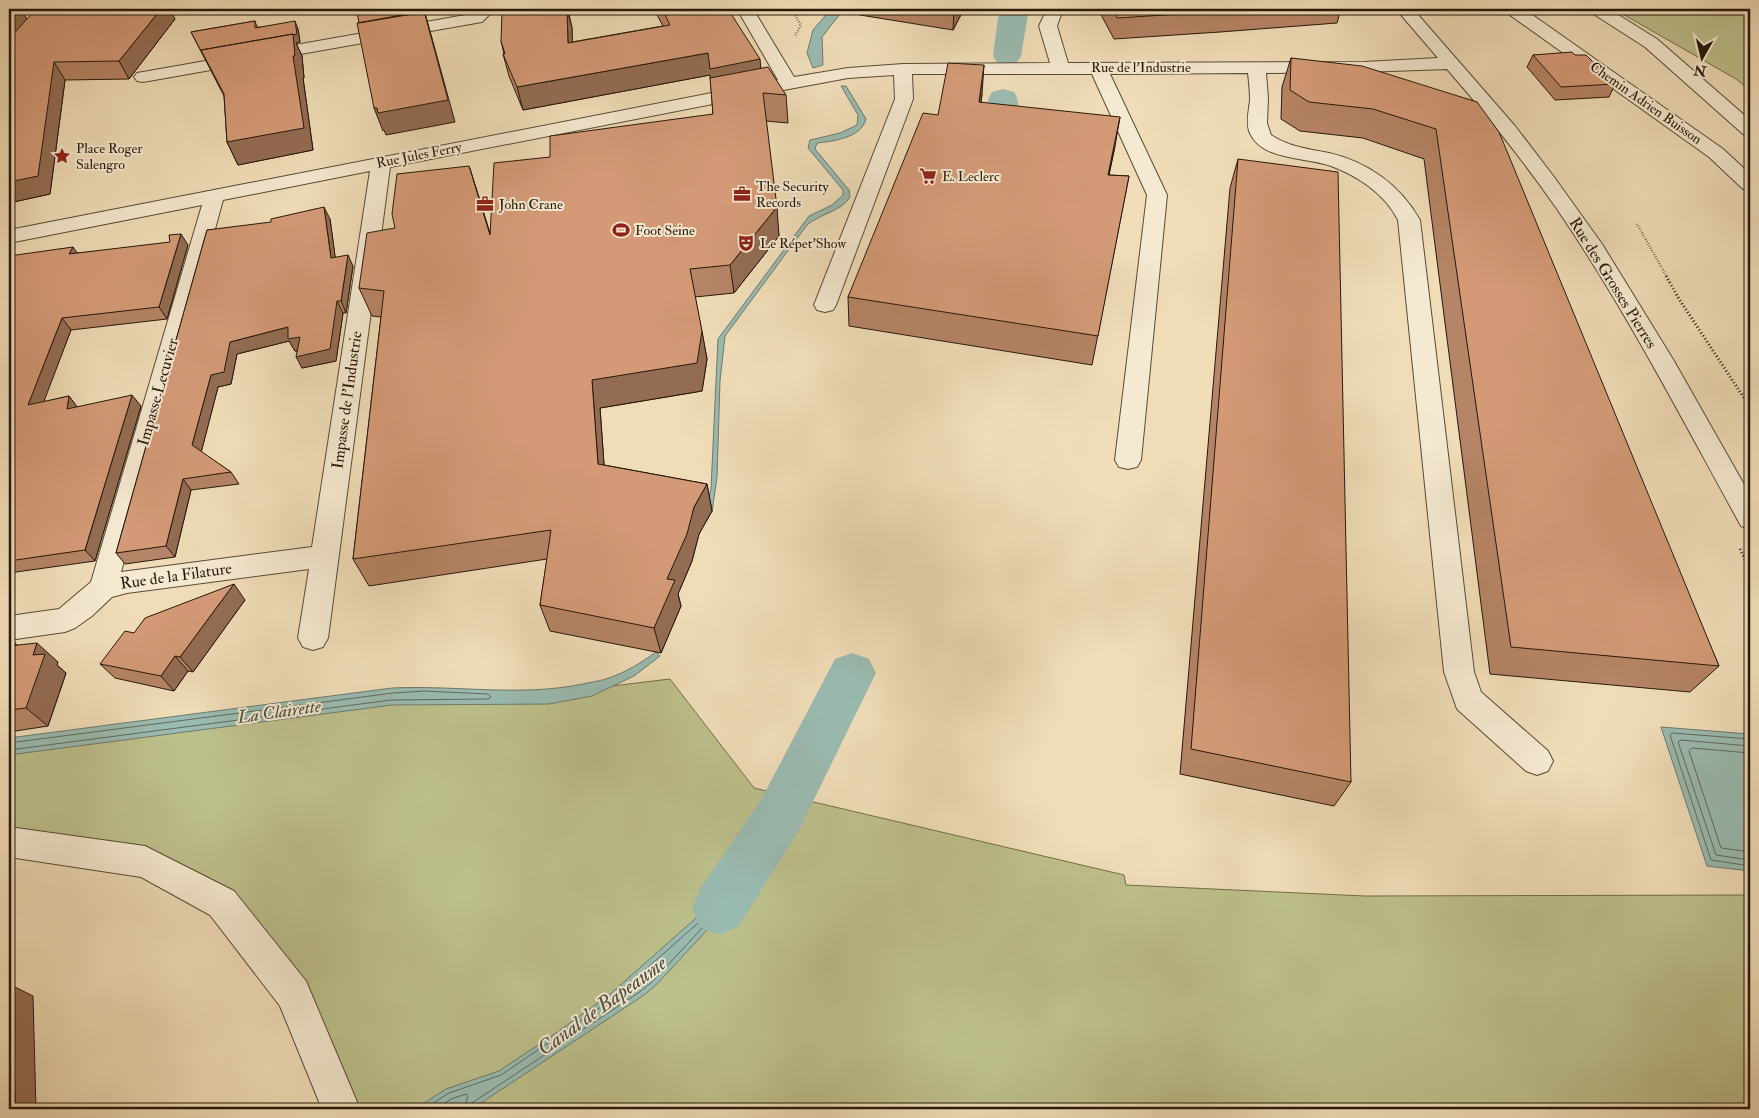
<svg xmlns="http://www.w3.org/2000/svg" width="1759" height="1118" font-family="'IM FELL Double Pica',serif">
	<rect width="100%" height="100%" fill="#f0ddb8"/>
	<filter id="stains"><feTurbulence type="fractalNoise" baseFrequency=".004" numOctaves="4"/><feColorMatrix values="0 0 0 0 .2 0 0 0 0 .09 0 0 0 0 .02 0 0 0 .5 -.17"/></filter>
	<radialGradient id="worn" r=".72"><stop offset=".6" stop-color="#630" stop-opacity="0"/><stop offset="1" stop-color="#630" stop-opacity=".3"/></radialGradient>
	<path fill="#bdc08c" stroke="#726c4b" d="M1614,9H1750V90L1736,79Z
		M670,679L754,788L1124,875L1126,885L1365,896L1750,895V1109H341L293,994L222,903L145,862L9,842V751L287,710L513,698Z"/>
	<path fill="#9abbb1" stroke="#6c7a6e" d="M831,9H844L822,37L823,65L813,68L807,53L813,30Z
		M841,86H846L866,119C861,138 834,141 817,143L815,149L849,190L850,197C842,211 820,214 807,225L725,336L720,381L717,477L712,512L706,510L711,489L718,339L809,216L832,205L843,195V190L808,148L810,140L840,133L857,125L858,115Z
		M656,652L660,656L634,676L592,696L549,704L392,705L9,755V738L392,688C456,685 520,697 583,684C591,682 601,681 609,678C626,672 641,663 656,652Z
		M1661,727L1749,734L1750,871L1707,866Z
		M747,851L751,857L761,862L734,901L657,984L644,995L472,1109H415L446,1089L499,1071L556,1033L608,996L695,919L736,870Z"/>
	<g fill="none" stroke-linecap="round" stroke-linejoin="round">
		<path stroke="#606a5e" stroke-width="1" d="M1750,739L1672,733L1670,735L1711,860L1750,866
			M9,743L393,693L424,691L488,694L491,697L488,699L391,700L9,750
			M1750,746L1681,740L1678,742L1716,855L1750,860
			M1750,753L1692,748L1689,751L1721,848L1750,852
			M424,1109L449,1093L501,1075L611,1000L698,923L740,873L746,862L751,863V866L730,898L654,980L641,991L472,1103L470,1109
			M436,1109L451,1099L466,1094L468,1097L463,1109"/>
		<path fill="#9abbb1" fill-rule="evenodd" d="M1002,9H1029L1021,56L1017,62L1007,65L997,62L993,56L998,18Z
			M1003,89L1014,92C1021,102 1020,123 1013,133L1002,136L991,133C984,123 985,102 992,92Z
			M852,653L869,659L876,673L798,832L738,927L719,935L700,927L692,908L700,889L762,798L835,659Z"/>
		<g stroke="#584936" stroke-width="2">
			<path id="minor" d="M477,9H495L482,22L476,23L143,82L137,81L134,77L137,73L143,72L471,14Z
				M737,9H753L794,77L848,68L903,64L1050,63L1039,26L1047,9H1063L1057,26L1068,63L1364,62L1438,58L1396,9H1413L1515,126L1554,177L1602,244L1674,361L1750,495V529L1741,526C1682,419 1626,310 1557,209C1523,160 1486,114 1447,69L1364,72L1266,73L1268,98L1267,123L1271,135C1289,147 1309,149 1329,153C1368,162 1400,185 1420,220L1474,672L1481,692L1548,751L1553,761L1548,771L1537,775L1526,771L1457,709L1444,672L1398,220C1385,194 1358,176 1331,166C1306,157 1260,161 1249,131C1246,121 1249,110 1250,100C1250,91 1249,82 1248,73L1110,74L1167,195L1141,460L1137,467L1128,469L1119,467L1115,460L1147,195L1092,74H912L913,99L836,305L833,310L825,312L817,310L814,305L895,99L894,75L848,78L789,89L390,167L328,638L323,647L313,650L303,647L298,638L309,569L127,593L112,597L92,616L75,628L65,632L9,640V616L59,609L91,582L202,205L9,243V230L778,80ZM370,171L312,547L121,572L223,200Z
				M1505,9H1524L1723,149L1750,174V191L1743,189L1709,157L1507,13Z
				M1590,9H1609L1657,39L1750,120V136L1743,134L1645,47L1592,13Z
				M9,827L145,846L234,891L306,981L360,1109H322L280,1006L210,915L141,877L9,857Z"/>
		</g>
		<path stroke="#26180a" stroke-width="2.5" stroke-dasharray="0.5 2" stroke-linecap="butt" d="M791,9L801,25L795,36
			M1637,224L1667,277"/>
		<path stroke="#26180a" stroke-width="3" stroke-dasharray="1 2.5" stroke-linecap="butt" d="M1666,276L1679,299L1750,407
			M1740,549L1750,569"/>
		<use href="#minor" fill="#f5e9d1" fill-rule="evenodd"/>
	</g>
	<path fill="#b68466" stroke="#26180a" d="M9,9L27,19H175L129,79L65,80L50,194L9,203Z
		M537,9H568L572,28V42L663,26L654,9H728L761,68L786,95L788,123L766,121L779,236L734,293L695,297L707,359L702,391L600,408L604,465L707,484L712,511L699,534L692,561L678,594L681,606L661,653L550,631L540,605L547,559L369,586L353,559L381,317L372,316L359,288L395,228L469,166L490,233L550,157L713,114L710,75L523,110L509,76L503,54H504L501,41Z
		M860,9H964L953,30L860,15Z
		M1098,9H1341L1337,23L1220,32L1114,39Z
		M255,21L257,27L298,29L300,42L296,43L302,56L304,78H303L313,150L238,165L227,142L224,96L191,32Z
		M1533,55H1575L1615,84L1609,97L1555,100L1527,67Z
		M1291,58L1477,102L1719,666L1690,692L1490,674L1424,159L1363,138L1300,131L1281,119L1282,87Z
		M982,94L981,102L1115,146L1109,175L1129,176L1092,365L849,326L848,297L938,115Z
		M1238,159L1351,782L1334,806L1180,774L1230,188Z
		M330,219L335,257L353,266L346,313H343L336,361L302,368L297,351H295L289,341L237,354L231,384L218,387L201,452L231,472L239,484L191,490L175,557L125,564L116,553L207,230Z
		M188,245L167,319L71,330L43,402L69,396L77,407L141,406L95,561L9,573V256L77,253Z
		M245,600L193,672L188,671L174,691L115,678L100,664L134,633Z
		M9,638L17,645L58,662L57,665L66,673L48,726L9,732Z"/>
	<path fill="#946c53" stroke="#26180a" d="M13,9H21L28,21L9,42V13Z
		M161,9H170L175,19L129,79L119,61Z
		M424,9L455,122L386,135L384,130L383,131L374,108Z
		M567,9L572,28L573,65L568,43Z
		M954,9H964L953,30Z
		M295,21L298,29L300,42L296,43L302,56L304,78H303L313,150L238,165L227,142L293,56V35Z
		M708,53L760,59L762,81L712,91L710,75L523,110L517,87Z
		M54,62L65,80L50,194L9,203V182Z
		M984,65L982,94L977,130L979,102Z
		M1120,117L1115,146L1103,203L1108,175Z
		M469,166L478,194L499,264L490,235Z
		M324,207L330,219L337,270L331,258Z
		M777,207L779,236L734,293L730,265Z
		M181,234L188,245L167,319L159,307Z
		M73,247L81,258L69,254Z
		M348,255L353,266L346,313L341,301Z
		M337,301L343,313L336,361L302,368L296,357Z
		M62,318L71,330L38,417L28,405Z
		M288,327L300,337L306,349L295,351L289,341L237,354L231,384L218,387L200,457L192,445L211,375L230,342Z
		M702,331L707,359L702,391L600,408L606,492L598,464L592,380Z
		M132,395L141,406L95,561L85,550Z
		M69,396L78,408L67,409Z
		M183,479L191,490L175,557L166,546Z
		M707,484L712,511L699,534L692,561L678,594L681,606L661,653L654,628L667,579L694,507Z
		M234,584L245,600L193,672L180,657Z
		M9,638L23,651L9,660Z
		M37,643L58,662L57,665L66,673L48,726L26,708L33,655Z
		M175,656L188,671L174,691L161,676Z
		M13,986L33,996L36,1109H15Z"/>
	<path fill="#d49a77" stroke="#26180a" d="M9,9H13L9,13Z
		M36,9H161L119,61L54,62L38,176L9,182V39Z
		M374,9H424L425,12L359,23L357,12Z
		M537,9H567L568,43L670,25L662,9H728L760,59L710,69L708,53L517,87L503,54H505L501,41L502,12Z
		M1112,9H1260L1117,18Z
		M424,11L448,100L378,113L377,108H374L357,23Z
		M255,21V28L295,21L297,34L293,35V34L201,50V51L191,32Z
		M293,34L295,56H293L304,128L227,142L224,94L201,50Z
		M1572,52L1575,55H1586L1615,84L1561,87L1533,55Z
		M1291,58L1362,66L1477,102L1499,132L1719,666L1511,647L1436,129L1373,109L1309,102L1290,90Z
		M948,63L984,65L979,102L1120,117L1108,175L1129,176L1098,336L848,297L923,113L938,115Z
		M768,67L786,95L763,93L777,207L730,265L690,269L702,331L697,363L592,380L598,464L707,484L694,507L687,534L667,579L675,580L654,628L540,605L551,530L353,559L384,291L359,288L367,233L395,228L392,214L397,174L469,166L490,235L494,163L550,157V136L713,114L710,78Z
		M1238,159L1338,172L1351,782L1191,749Z
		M324,207L331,258L348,255L341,301H337L330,349L296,357L300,337L288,339V327L230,342L224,372L211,375L192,445L231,472L183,479L166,546L116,553L207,230L271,222V219Z
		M181,234L159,307L62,318L28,405L69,396L67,409L132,395L85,550L9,561V256L73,247L69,254L170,242L169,235Z
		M234,584L180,657L175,656L161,676L100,664L125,631L134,633L145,618Z
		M37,643L33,655L45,654L26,708L9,710V646Z
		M13,986L15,1109H9V988Z"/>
	<defs>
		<g id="sight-bare" transform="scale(1.35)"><path d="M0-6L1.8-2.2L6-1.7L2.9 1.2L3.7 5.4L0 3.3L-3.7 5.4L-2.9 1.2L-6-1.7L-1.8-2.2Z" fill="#8f2418" stroke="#f5e9d1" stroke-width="2.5" paint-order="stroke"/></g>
		<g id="supermarket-bare" transform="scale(1.35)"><path d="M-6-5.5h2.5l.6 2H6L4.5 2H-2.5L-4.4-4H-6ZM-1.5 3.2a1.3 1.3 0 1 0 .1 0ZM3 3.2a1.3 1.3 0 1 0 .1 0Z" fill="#8f2418" stroke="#f5e9d1" stroke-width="2.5" paint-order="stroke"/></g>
		<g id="office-bare" transform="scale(1.35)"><path d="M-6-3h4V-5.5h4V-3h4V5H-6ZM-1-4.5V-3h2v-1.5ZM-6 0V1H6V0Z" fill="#8f2418" stroke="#f5e9d1" stroke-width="2.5" paint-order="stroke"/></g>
		<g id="stadium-bare" transform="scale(1.35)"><path d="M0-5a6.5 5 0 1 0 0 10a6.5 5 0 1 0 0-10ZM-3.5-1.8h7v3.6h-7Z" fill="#8f2418" stroke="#f5e9d1" stroke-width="2.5" paint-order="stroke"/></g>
		<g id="theatre-bare" transform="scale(1.35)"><path d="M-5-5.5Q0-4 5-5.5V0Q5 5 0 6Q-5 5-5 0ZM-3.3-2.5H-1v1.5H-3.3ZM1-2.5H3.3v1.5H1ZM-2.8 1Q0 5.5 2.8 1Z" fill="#8f2418" stroke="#f5e9d1" stroke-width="2.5" paint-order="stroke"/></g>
	</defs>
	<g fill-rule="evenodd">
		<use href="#sight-bare" x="62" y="156"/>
		<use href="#supermarket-bare" x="928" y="176"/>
		<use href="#office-bare" x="742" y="194"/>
		<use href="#office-bare" x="485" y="204"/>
		<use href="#stadium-bare" x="621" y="230"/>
		<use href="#theatre-bare" x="746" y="243"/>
	</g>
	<g text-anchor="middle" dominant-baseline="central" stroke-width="4" stroke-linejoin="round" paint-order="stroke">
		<g font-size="14" fill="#26180a" stroke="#f5e9d1">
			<text x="1141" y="67">Rue de l'Industrie</text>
			<text transform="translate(1646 103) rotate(35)">Chemin Adrien Buisson</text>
			<text transform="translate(419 155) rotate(-11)">Rue Jules Ferry</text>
		</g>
		<g font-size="14" fill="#26180a" stroke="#f5e9d1" text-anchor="start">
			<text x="76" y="148">Place Roger<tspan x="76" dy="16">Salengro</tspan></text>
			<text x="942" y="176">E. Leclerc</text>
			<text x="756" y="186">The Security<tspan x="756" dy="16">Records</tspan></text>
			<text x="499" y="204">John Crane</text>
			<text x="635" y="230">Foot Seine</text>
			<text x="760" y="243">Le Répet'Show</text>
		</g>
		<g font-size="16" fill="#26180a" stroke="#f5e9d1">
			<text transform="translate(1613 283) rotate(58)">Rue des Grosses Pierres</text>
			<text transform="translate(158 392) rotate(-74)">Impasse Lecuvier</text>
			<text transform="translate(347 400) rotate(-82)">Impasse de l'Industrie</text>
			<text transform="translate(176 576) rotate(-8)">Rue de la Filature</text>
		</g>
		<g font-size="18" font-style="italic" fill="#4f5144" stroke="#f5e9d1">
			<text transform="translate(279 712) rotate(-8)">La Clairette</text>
		</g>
		<g font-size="21" font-style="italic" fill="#4f5144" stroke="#f5e9d1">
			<text transform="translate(602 1006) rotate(-36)">Canal de Bapeaume</text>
		</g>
	</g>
	<rect width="1759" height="1118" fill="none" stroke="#f0ddb8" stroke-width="30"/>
	<rect x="10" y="10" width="1739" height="1098" fill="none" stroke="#26180a" stroke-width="2.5"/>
	<rect x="15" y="15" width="1729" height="1088" fill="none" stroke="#26180a"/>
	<g transform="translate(1702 58) rotate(188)" stroke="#f5e9d1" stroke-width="4" paint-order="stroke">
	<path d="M0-4L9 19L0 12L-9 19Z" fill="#26180a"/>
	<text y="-8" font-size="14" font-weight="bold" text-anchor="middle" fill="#26180a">N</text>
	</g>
	<rect width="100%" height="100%" filter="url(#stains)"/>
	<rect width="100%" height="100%" fill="url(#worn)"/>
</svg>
